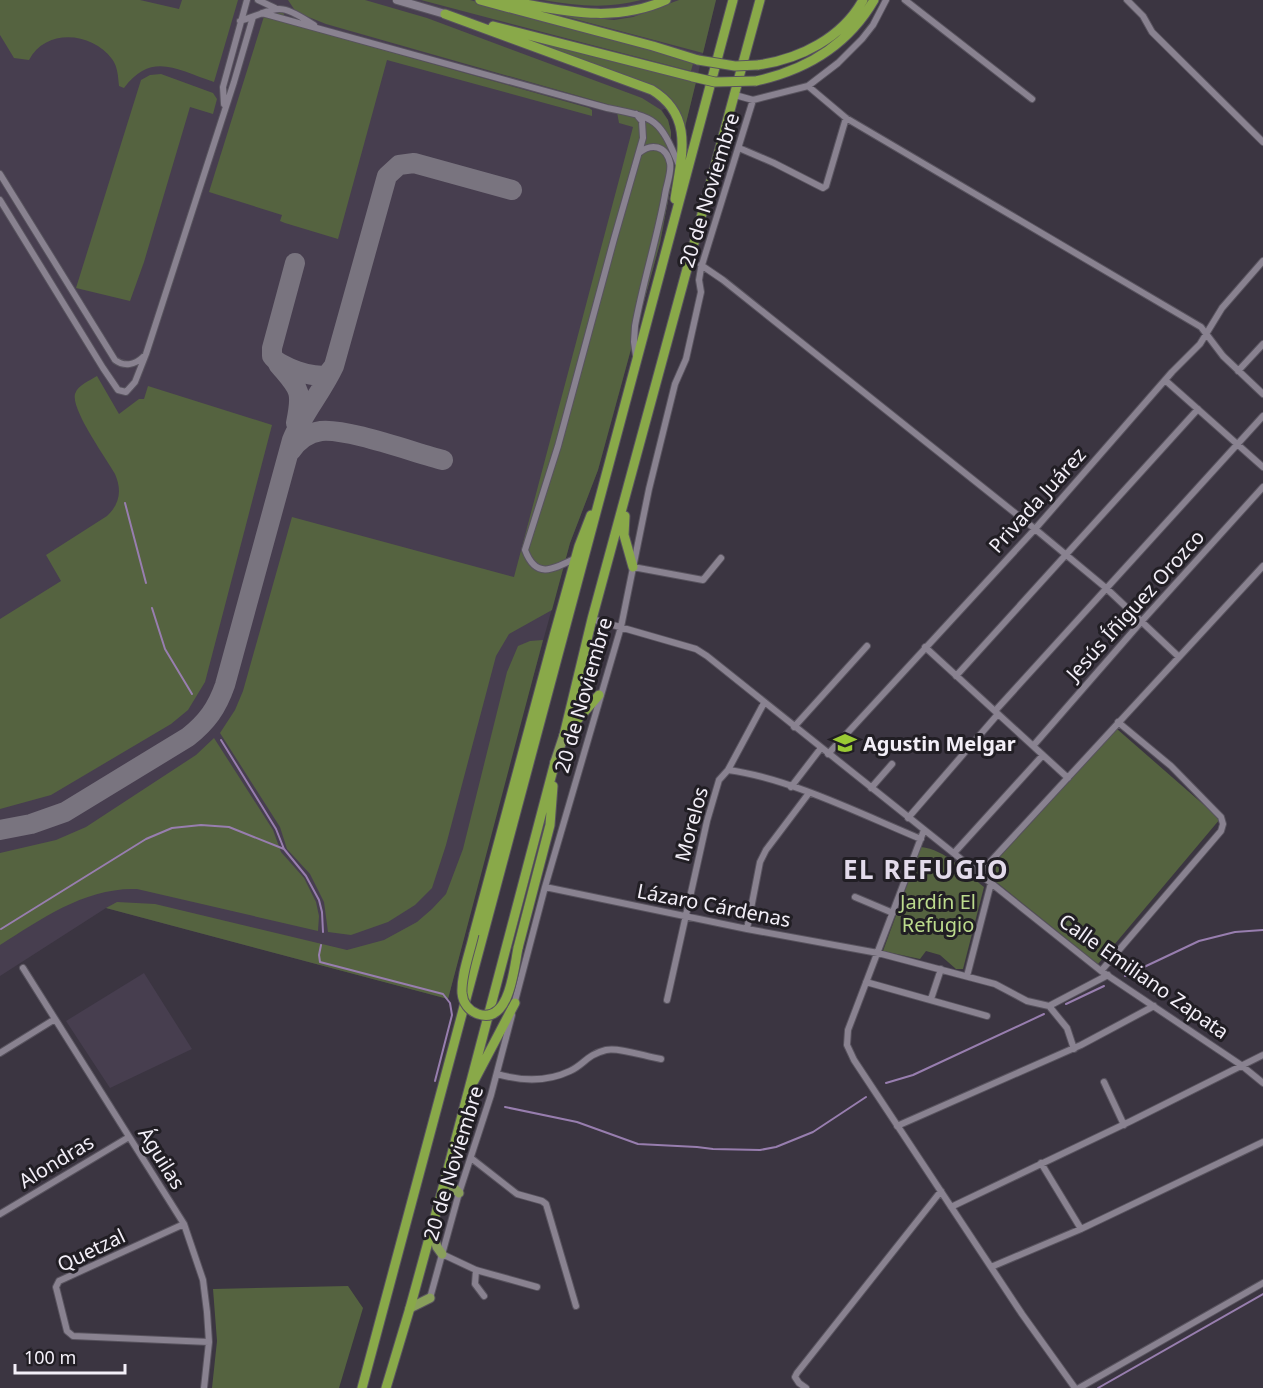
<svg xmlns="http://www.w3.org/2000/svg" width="1263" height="1388" font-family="'Noto Sans',sans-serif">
	<rect width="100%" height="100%" fill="#3b3541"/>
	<path fill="#473e4f" d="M0,0H716L685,127L675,104L662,110L668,120L671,132V185L660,243L598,470L570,543L516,739L448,999L106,908L0,976Z
		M144,973L192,1049L110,1088L66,1021Z"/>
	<path fill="#556340" d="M0,0H140L179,9L182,0H238L214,82C177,70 152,51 124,88L119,86C118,77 118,67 112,59C92,32 46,28 29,60L14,58L0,35Z
		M288,0H365L427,18L642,98L661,110L668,120L671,132V185L660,243L598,470L570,543L552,610L509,634L496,656L446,845L432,888L415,905L388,922L351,935L328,932L324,902L310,874L287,849L280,827L220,733L235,710L243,691L292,517L514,577L633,127L619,123L617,112L607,104L326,24L296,12Z
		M421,0H470L694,60L691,71Z
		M543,0H641C608,9 577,6 543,0Z
		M679,0H716L703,53L556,14L614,20L633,17Z
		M266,10L282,11L288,21L298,26L589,108L592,110V116L387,60L338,239L285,223L280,221L282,215L209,192Z
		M510,32L696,82L685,127C678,105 672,99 653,87Z
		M161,74L213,93L217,99L213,114L190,107L144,262L130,301L76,288L141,80L150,75Z
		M97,376L119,414L139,399H144L148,386L272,425L205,682L188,710L171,724L51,795L0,809V619L61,581L46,555L107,516C120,504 122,490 115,474C106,458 71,410 75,394C78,385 89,381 97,376Z
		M543,640L448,999L106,908L117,902L155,904L347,950L384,940L417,922L432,909L446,894L463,849L507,672L518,646L530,641Z
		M1117,729L1220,819L1098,964L985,873Z
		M214,738L273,830L281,852L304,878L316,902L319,916L318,931L137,889C86,887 41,919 0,945V853L56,840L86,827L196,755Z
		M921,847C945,849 966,873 984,887L963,969H956L940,955L926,951L920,959L883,951Z
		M348,1286L363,1308L339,1388H212L217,1341L213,1289Z"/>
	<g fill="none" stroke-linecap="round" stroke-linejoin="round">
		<path stroke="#987eaf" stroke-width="2" d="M125,503L146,583
			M152,608L165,649L192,694
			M221,740L276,829L284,849L306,876L319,900L322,912L323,932
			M1,929L146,839L172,828L201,825L229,827L284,849
			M321,945L319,955L320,962L443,994L450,1003L452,1015L435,1081
			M1125,976L1199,941L1235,932L1263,930
			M1066,1004L1104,986
			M886,1083L913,1075L1044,1014
			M505,1107L577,1122L638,1144L697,1147L713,1149L760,1150L776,1147L813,1132L866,1097
			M1098,1388L1263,1294"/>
		<path stroke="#79747f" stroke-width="20" d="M295,263L272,348V356C279,367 315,379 327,375L334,366
			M278,364C299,389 303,389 296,423
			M291,451C298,440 308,433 321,431C347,428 415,453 443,460
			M0,830L31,824L65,812L188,737C207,722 217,708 225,685L292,440C303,413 322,392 334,366L387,176L399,165L414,163L512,190"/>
		<g stroke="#58535e" stroke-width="8">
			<path id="minor" d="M258,0L275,8
				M905,0L1032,99
				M1127,0L1143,16L1152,32L1263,142
				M262,13L607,108C657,118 659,118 679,165
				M240,21C279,9 276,0 314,25
				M808,86L846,118L1201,327L1223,356L1263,394
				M735,95L753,100L808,86L838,63L862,39L873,25L886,0
				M224,104L223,87L247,0
				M739,148L774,163L823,188L826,186L846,118
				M0,174L115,360C124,367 135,365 143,357
				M0,200L103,368L118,390L126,392L135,382L146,354L234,82L253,17
				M701,265L723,280L1035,529L1106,588L1179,657
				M636,356L634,342L635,326C643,282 657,239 665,195C666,186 672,172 670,163C666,145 651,143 639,153
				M1238,371L1263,344
				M1165,380L1263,467
				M576,558C554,569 536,580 525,550L558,446L614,239L643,138L642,121L636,114
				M633,567L703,580L721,558
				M592,619L696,649L707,656L1101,971L1241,1065L1263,1083
				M925,647L1068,778
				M956,676L1198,409
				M995,711L1263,416
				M794,727L867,646
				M1033,746L1141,622L1263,487
				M828,754L1035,529L1172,372L1200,344L1222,308L1263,261
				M728,770C789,778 863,815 921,839
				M791,787L821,748
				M871,788L892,764
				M908,818L998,714
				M924,830L848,1030L847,1045L854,1060L1022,1314L1075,1388
				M954,853L1043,755
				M979,874L1263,566
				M545,887L747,929L878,953L995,984L1027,1001L1049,1006L1067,1028L1074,1049
				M855,897L893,913
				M747,929L760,862L766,850L809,793
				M23,968L184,1224L203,1280L207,1312L209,1342L204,1388
				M1101,971L1221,831L1223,824L1221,817L1171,766L1118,722
				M967,976L991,883
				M866,982L987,1016
				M931,999L941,969
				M667,1000L707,821L719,780L728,770L764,703
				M514,1005L545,887L621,627L649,489L675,384L686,359L701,292L699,280L701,268L753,100
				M1049,1006L1108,975
				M0,1053L55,1019
				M497,1074C521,1081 547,1082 570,1071C585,1064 586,1055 606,1050C619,1047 647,1057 661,1059
				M1104,1082L1124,1125
				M897,1126L1081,1045L1154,1006
				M471,1158L517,1194L542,1201L546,1204L576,1306
				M1041,1163L1081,1229
				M951,1207L1131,1121L1263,1055
				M0,1214L129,1137
				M184,1224L59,1281L56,1287L67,1331L73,1336L209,1342
				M442,1254L476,1270L537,1287
				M991,1267L1081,1229L1263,1142
				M476,1270L475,1284L484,1296
				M430,1298L459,1193L491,1095L512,1015
				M806,1388L799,1383L795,1377L797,1373L941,1191
				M1079,1388L1263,1283"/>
		</g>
		<g stroke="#58535e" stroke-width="10">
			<path id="tertiary" d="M397,0L445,14"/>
		</g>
		<g stroke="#58535e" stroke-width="11">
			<path id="primary" d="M555,762L564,735
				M445,1180L459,1193
				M432,1231L437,1247L442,1254
				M410,1308L430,1298"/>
		</g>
		<g stroke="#58535e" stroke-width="11">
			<path id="trunk" d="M480,0L653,46L698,60
				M502,0C558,9 611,25 666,0
				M445,14L652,90C695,116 681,157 675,199
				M493,26L693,77
				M758,65C800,59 842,38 863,0
				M756,81C806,70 848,45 874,0
				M625,516L624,535L633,567
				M566,733L599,695
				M564,735L592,619L760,0
				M474,934L554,636L579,546L591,515
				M518,948L550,825L553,786
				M474,1081L515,1003
				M362,1388L733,0
				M386,1388L410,1308L445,1180L555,762"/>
		</g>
		<use href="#minor" stroke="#898290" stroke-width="6"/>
		<use href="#tertiary" stroke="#898290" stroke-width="8"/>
		<use href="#primary" stroke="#899f5b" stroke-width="9"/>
		<use href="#trunk" stroke="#89a949" stroke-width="9"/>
		<g stroke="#58535e" stroke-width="11" stroke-linecap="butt">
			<path id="trunk-bridge" d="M698,60L735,66L758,65
				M693,77L715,82L756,81
				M474,934C470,952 461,975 462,993C463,1003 469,1011 478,1014C510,1025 514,967 518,948"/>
		</g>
		<use href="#trunk-bridge" stroke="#89a949" stroke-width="9"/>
	</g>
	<defs>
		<g id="school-bare" transform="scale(1.8)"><path d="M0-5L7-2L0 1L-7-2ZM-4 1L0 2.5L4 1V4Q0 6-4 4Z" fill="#9acb34" stroke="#211e24" stroke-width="2.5" paint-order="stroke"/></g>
	</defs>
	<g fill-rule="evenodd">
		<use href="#school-bare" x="845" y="743"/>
	</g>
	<g text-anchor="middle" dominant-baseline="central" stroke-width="6" stroke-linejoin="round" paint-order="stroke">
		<g font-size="20" fill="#f3eff8" stroke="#211e24">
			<text transform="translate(709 190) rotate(-73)">20 de Noviembre</text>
			<text transform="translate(1037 500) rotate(-48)">Privada Juárez</text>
			<text transform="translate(1135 605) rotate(-48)">Jesús Íñiguez Orozco</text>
			<text transform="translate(583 695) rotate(-74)">20 de Noviembre</text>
			<text transform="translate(691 824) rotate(-75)">Morelos</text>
			<text transform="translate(714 905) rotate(11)">Lázaro Cárdenas</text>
			<text transform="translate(1144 976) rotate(35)">Calle Emiliano Zapata</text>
			<text transform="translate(162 1158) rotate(58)">Águilas</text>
			<text transform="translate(56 1161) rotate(-31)">Alondras</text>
			<text transform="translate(453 1163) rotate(-73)">20 de Noviembre</text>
			<text transform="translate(91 1250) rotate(-26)">Quetzal</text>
		</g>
		<g font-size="20" font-weight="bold" fill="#f3eff8" stroke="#211e24" text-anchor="start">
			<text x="863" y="743">Agustin Melgar</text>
		</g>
		<g font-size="20" fill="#bcdb8d" stroke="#211e24">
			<text x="938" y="901">Jardín El<tspan x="938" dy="23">Refugio</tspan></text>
		</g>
		<g font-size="26" font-weight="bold" letter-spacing="1.5" fill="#e3dbeb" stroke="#211e24">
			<text x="926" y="869">EL REFUGIO</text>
		</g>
	</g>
	<path d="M15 1364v9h110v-9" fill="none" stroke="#f3eff8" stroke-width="3"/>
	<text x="24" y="1364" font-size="18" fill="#f3eff8" stroke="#211e24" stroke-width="4.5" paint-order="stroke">100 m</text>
</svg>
